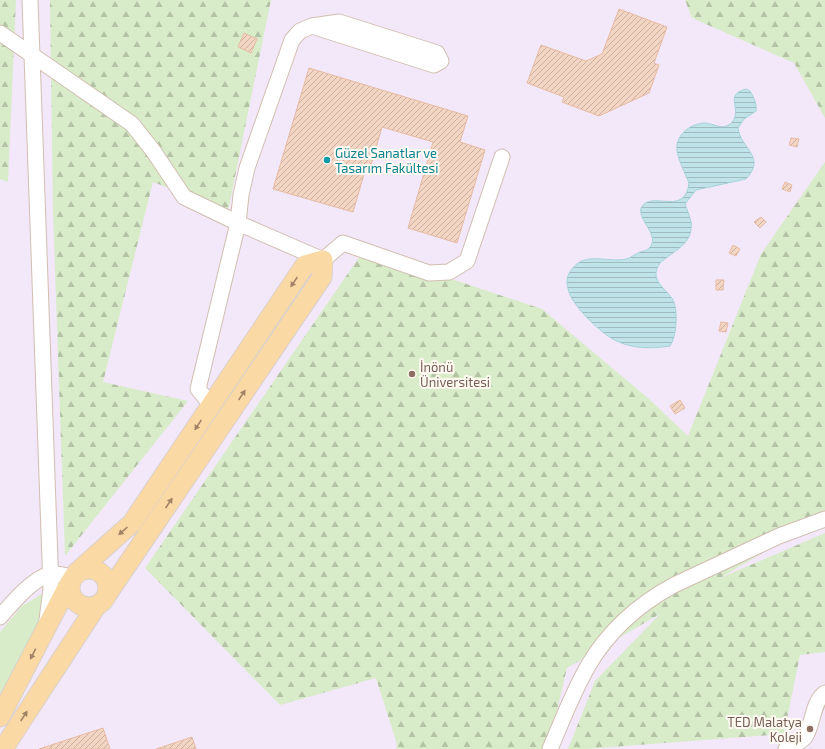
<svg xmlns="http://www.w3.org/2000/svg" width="825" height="749" font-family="'Exo 2',sans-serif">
	<defs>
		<pattern id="forest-firs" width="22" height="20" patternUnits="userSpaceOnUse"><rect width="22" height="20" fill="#d8ecc9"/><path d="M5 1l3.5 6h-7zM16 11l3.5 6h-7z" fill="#b4c2a5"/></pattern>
		<pattern id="water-rules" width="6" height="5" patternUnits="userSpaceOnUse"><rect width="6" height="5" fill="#bfe3e8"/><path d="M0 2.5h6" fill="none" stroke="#a0bbbe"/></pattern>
		<pattern id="building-hatch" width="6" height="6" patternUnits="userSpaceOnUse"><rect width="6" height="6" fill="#f3d5c3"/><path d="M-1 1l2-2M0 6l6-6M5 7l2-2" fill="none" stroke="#cab0a1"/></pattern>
	</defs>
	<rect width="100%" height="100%" fill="#fdf6ec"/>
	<path fill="#f3e8fa" d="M0,0H825V749H0Z"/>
	<path fill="#d8ecc9" d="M43,593V616L0,698V632L22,606Z"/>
	<path fill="url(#forest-firs)" d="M0,0H16L8,182L0,179Z
		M50,0H271L228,211L153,182L103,382L188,401L65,556L53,213Z
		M685,0H825V118L794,63L692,18Z
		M825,162V516L720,578L825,533V652L800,655L784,734L585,749H568L595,681L660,614L567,668L548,749H397L396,741L376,678L280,705L145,568L364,250L542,309L649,399L688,436L761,254Z"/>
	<path fill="url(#water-rules)" stroke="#a5d3da" d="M746,89L750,91C754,98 757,103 756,111L744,119L738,128C741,150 767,156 746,179L696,190L685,204C687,210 690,216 691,222C694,244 673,251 660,263C648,280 666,288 673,300C678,309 677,337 670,346C650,349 629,349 611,338C598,330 574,307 569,292C566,283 566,276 572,269C585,251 608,263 626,259C631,258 635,254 640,252C643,251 646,251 648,249C664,236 632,217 643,205C655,192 685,216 689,183C685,173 679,162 677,151C675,136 689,124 704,123C714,123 723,132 732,122C743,109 723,95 746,89Z"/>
	<path fill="url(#building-hatch)" stroke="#e6bba3" d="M619,9L667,27L654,63L659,65L649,93L599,116L562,102L564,97L527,83L541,45L586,61L602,54Z
		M244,33L257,39L251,53L238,47Z
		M309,68L468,116L460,142L485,150L457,243L408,228L433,142L382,127L369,172L365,171L353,212L273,189Z
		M791,138L799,139L797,147L789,145Z
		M785,182L792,185L790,192L782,189Z
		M761,217L766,222L760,228L754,222Z
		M733,245L740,249L736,256L729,253Z
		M716,280H724L723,290H716Z
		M721,322L728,323L726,332L719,331Z
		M680,400L685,408L675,414L670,406Z
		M103,728L110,749H39Z
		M192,737L196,749H156Z"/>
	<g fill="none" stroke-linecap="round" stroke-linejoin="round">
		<g stroke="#d1beb0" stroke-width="17">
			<path id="minor" d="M30,0L51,589L47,620
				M312,26L339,22L437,53L441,61L434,65L312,26L300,31L292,40L247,168L241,195L238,223L323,260L343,243L429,273L449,272L467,261L502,157
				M0,33L132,124L154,152L184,197L238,223L198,389L211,405
				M0,617C12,603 32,579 50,574C56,573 66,576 72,577
				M550,749C562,721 573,692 588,666C609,630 639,604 674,585L779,536L825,519
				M786,749C792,746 801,742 805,737C813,726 812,702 825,693"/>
		</g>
		<g stroke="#dad1cd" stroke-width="21">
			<path id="major" d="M70 588a19 19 0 1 1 38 0a19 19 0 1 1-38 0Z
				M76,573L132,523L305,265L323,260L322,277L108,593
				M0,717L70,582
				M3,749L97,605"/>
		</g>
		<use href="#minor" stroke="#fff" stroke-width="15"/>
		<use href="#major" stroke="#fbd9a5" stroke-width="19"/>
	</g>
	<defs><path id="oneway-solid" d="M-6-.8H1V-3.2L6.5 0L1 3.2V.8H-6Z"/></defs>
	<g fill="#a18267">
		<use href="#oneway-solid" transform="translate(294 282) rotate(124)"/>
		<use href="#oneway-solid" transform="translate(242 395) rotate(-56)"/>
		<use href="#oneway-solid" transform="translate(198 425) rotate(124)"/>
		<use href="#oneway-solid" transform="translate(169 503) rotate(-56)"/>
		<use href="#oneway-solid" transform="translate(123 531) rotate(138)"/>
		<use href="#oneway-solid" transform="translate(33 654) rotate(117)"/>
		<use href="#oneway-solid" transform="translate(24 716) rotate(-57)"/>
	</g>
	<circle fill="#0f9aa8" stroke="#fffaf3" stroke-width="1.5" cx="327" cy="160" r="4"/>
	<g fill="#8d6e63" stroke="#fffaf3" stroke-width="1.5">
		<circle cx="412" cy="374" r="4"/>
		<circle cx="810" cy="729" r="4"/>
	</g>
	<g text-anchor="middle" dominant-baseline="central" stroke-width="4" stroke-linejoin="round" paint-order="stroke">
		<g font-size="13" fill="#0d838f" stroke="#fffaf3" text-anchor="start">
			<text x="335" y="153">Güzel Sanatlar ve<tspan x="335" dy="15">Tasarım Fakültesi</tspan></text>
		</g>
		<g font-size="13" fill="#785e54" stroke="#fffaf3" text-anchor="start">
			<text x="420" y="367">İnönü<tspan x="420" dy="15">Üniversitesi</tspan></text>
			<text x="802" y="722" text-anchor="end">TED Malatya<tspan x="802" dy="15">Koleji</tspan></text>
		</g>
	</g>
</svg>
